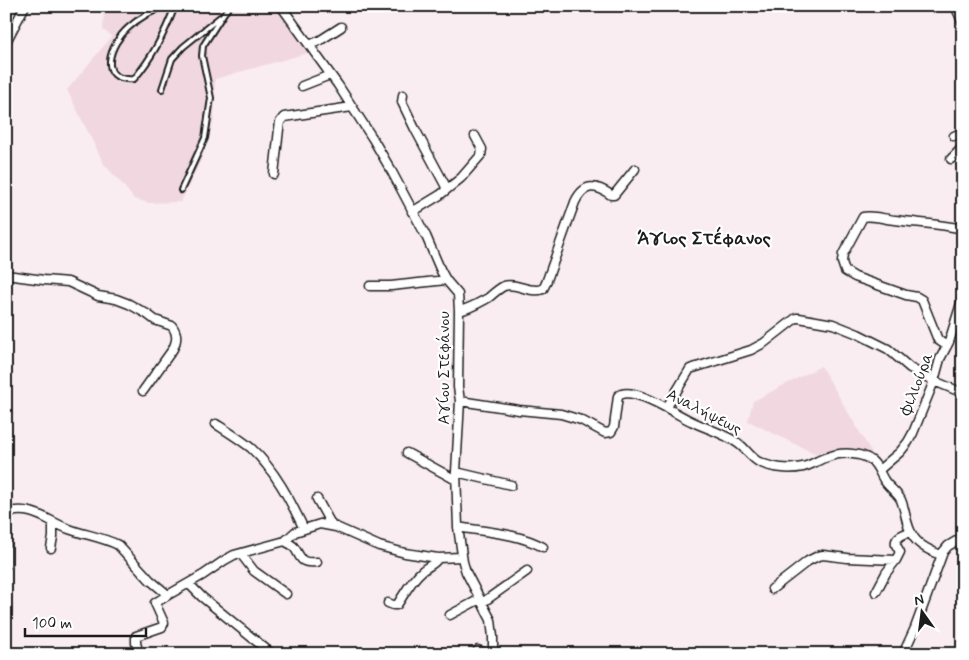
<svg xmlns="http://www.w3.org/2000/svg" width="969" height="660" font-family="Mynerve,sans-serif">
	<rect width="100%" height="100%" fill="#f9edf1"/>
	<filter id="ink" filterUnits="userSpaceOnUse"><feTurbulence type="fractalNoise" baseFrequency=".02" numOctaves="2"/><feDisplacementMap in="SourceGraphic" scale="10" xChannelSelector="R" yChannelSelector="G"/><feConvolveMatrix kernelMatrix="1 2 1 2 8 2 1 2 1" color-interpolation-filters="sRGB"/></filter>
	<g filter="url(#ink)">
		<path fill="#f1d8e0" d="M104,6H275L308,53L215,79L214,120L201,160L181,202L149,203L134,199L123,185L104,164L67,90L112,36L103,30Z
			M821,366L872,453L817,455L748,421L753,401Z"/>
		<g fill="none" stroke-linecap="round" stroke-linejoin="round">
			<g stroke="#1c1c1c" stroke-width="8">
				<path id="lane" d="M165,6C151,12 140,17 128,28C110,44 96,82 134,79C152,58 165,33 175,6
					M162,89L172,59L183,47L220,17
					M181,190L205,138L211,98L202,56L203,46L224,13L230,6"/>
			</g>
			<g stroke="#1c1c1c" stroke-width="11">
				<path id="street" d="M281,6L338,85L373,139L392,172L426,236L441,271L446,280L458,294L459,311L458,387L460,401L456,472L458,527L463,562L466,572L491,620L493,637V654
					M955,6L963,23
					M6,42L25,6
					M309,45L319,41L341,27
					M302,86L330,75
					M403,95L402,102L415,129L445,185L446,189
					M954,136L963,132
					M951,159L963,147
					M274,174L279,129L280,122L284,117L352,107
					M412,212L440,195L461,178L481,155L482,149L475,136
					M6,275L44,280L68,282L98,296L116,299L129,304L147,314L155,320L172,326C178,334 177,340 173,349L143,391
					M370,286H391L446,280
					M459,311C469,309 479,303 488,298C493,294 498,289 504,286C516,282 530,294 543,289L546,283L575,202C584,183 596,184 611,195H614L635,169
					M947,346L938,340L922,300L917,297L906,295L855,277L845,271L842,262L843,254L863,217C873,215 884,219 895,220C917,223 940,224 963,229
					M460,401L519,410L561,414L581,420L605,433L611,432L614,427L618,396C632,384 677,415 691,421C707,429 724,433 739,444C746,449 751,458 759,462C772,468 789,470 803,467C812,465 819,459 828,457C840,452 861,452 872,461C878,466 880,474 884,480C889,488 897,492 901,500C906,512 906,526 913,536C918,545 932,552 941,555
					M667,407L690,369L751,350L764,343L796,318H799L833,324L858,334L888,349L910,368L934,381L963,393
					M216,424C227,431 240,439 251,448C275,470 290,500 304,529
					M407,453L456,480
					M879,470L900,452L908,442L913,433L934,381L940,359L949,342L963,297
					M456,472L511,485
					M317,499L332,526
					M6,513C32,505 47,521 69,529C85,535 102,537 118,545L150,580L168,595L203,575L225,560L234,555L285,541L295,532L320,524L336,527L379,546L405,553L438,558L462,557
					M458,527C486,532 518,533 543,547
					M285,541C287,543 291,544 293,546C302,556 297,564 317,562
					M6,542V565
					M51,548L53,537V522
					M241,554L254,571L286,594
					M189,584L202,597L272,654
					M772,589L808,561L818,556L823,555L847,558L896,560L900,552C899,550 897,547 896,545C894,537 905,533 911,532
					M876,592L886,573L896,560
					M388,603L393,605H397C405,593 412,579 422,571C428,566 435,564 438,558
					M482,603L527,571
					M450,615L480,599
					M6,647L7,654
					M478,650L488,654
					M139,654L136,643V636L162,627L164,623L155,603L168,595
					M903,654L915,628L943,552L948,546L963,537"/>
			</g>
			<use href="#lane" stroke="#fff" stroke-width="4"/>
			<use href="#street" stroke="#fff" stroke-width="8"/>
		</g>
	</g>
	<g text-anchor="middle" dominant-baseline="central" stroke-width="4.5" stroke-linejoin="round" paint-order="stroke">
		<g font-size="16" fill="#1c1c1c" stroke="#fff">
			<text transform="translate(444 368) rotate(-90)">Αγίου Στεφάνου</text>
			<text transform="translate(917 384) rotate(-69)">Φιλιούρα</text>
			<text transform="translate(704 412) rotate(27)">Αναλήψεως</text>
		</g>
		<g font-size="19" font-weight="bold" fill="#1c1c1c" stroke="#fff">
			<text x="704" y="238">Άγιος Στέφανος</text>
		</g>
	</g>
	<rect width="969" height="660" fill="none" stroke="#fff" stroke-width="25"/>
	<rect x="12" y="12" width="944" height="635" fill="none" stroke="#1c1c1c" stroke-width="2" filter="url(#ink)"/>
	<g transform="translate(922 612) rotate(346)" stroke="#ffffff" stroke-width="4" paint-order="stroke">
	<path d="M0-4L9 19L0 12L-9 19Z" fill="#1c1c1c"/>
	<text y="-8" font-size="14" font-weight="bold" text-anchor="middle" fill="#1c1c1c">N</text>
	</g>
	<path d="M25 628v8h121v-8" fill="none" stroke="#1c1c1c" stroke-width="2.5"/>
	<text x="32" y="628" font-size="15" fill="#1c1c1c" stroke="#ffffff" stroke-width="4" paint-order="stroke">100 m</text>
</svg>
